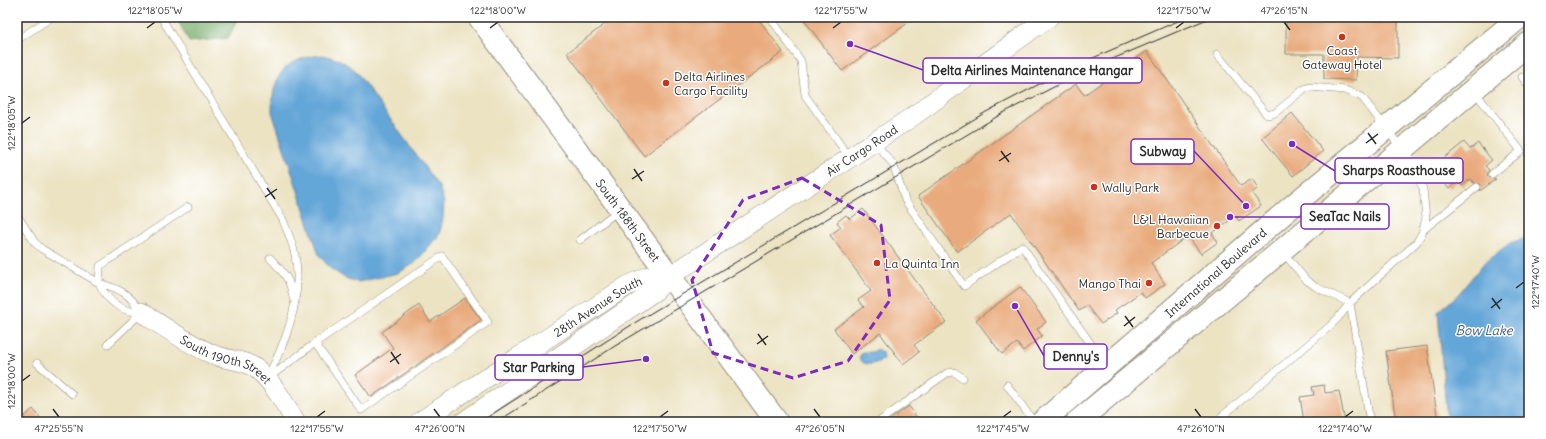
<svg xmlns="http://www.w3.org/2000/svg" width="1546" height="439" font-family="Delius,sans-serif">
	<rect width="100%" height="100%" fill="#fff"/>
	<filter id="ink" filterUnits="userSpaceOnUse"><feTurbulence type="fractalNoise" baseFrequency=".025" numOctaves="2"/><feDisplacementMap in="SourceGraphic" scale="8" xChannelSelector="R" yChannelSelector="G"/><feConvolveMatrix kernelMatrix="1 2 1 2 8 2 1 2 1" color-interpolation-filters="sRGB"/></filter>
	<filter id="wash" filterUnits="userSpaceOnUse"><feTurbulence type="fractalNoise" baseFrequency=".012" numOctaves="4" result="noise"/><feDisplacementMap in="SourceGraphic" scale="16" xChannelSelector="R" yChannelSelector="G"/><feGaussianBlur stdDeviation="0.9" result="paint"/><feColorMatrix in="noise" values="0 0 0 0 0 0 0 0 0 0 0 0 0 0 0 0 0 1.4 0 .05"/><feComposite in="paint" operator="in"/></filter>
	<g filter="url(#wash)">
		<rect width="100%" height="100%" fill="#ece3c3"/>
		<path fill="#74ac69" stroke="#506c4a" d="M176,17H239L228,38L189,42Z"/>
		<path fill="#64a6d8" stroke="#486882" d="M323,55L340,60L355,70L439,187L444,202L443,219L439,235L415,263L398,273L358,282L345,278L330,268L319,255L272,112C272,74 285,58 323,55Z
			M1529,237V422H1447L1438,312L1456,297L1484,263L1510,243Z
			M876,349L882,352L883,359C875,365 864,367 859,358L862,352H873Z"/>
		<g id="blocks">
			<path fill="#e9ab7d" d="M614,17H757L783,52L644,156L567,53Z
				M802,17H916L842,71Z
				M1286,19L1398,21V58L1357,57L1356,80L1324,79V54H1286Z
				M1147,51L1241,186L1252,179L1258,188L1252,193L1261,206L1239,221L1236,216L1212,233L1218,242L1201,254L1188,236L1151,263L1165,284L1145,298L1141,292L1115,310L1117,313L1101,324L1087,306L1079,311L1011,213L957,252L918,196L1076,84L1084,95Z
				M1292,113L1323,151L1293,176L1262,138Z
				M1464,142L1470,149L1478,143L1492,160L1485,166L1489,170L1487,175L1490,178L1496,179L1480,191L1481,184L1474,183L1470,179L1462,186L1458,181L1449,189L1432,168Z
				M863,209L946,322L914,345L919,352L903,364L880,333L852,354L834,329L864,307L858,300L871,291L830,235L841,227L837,222L846,215L850,219Z
				M1020,287L1046,322L1037,329L1042,336L1023,351L1017,343L1002,354L976,320Z
				M465,298L481,320L371,397L355,375L393,348L382,332L419,305L430,322Z
				M1427,346L1438,422H1396L1386,351Z
				M1324,385L1325,393L1339,391L1345,422H1304L1300,397L1314,395L1312,387Z
				M909,406L920,422H887Z
				M33,409L44,422H18Z"/>
		</g>
	</g>
	<g filter="url(#ink)">
		<use href="#blocks" fill-opacity="0" stroke="#8c8777" stroke-width="1"/>
		<g fill="none" stroke-linecap="round" stroke-linejoin="round">
			<g stroke="#8c8777" stroke-width="8">
				<path id="lane" d="M161,17L283,220C287,231 293,243 295,255C303,296 287,340 268,376
					M770,17L801,61L805,95L849,157
					M17,40L52,17
					M1217,54L1267,115L1275,113L1304,89L1310,87L1345,90L1362,97L1411,161L1423,189L1426,218L1422,233L1417,242L1350,303L1370,422
					M1522,77L1529,86
					M1475,92L1521,151L1492,174
					M875,143L893,164L905,200L964,286L1022,246L1105,364
					M17,215L35,243L42,249L99,283L100,266L188,207
					M1423,230L1477,187
					M580,240L619,210
					M270,258C283,272 290,278 293,298
					M99,283C120,289 129,293 141,312C121,312 107,301 99,283Z
					M108,344L141,313
					M37,363L72,394
					M267,379L315,343L442,256L488,322L361,410L315,343
					M1007,385L1034,422
					M878,422L947,373L954,372L963,378
					M1215,422L1329,327L1338,318L1350,303L1316,287L1306,280L1282,251"/>
			</g>
			<g stroke="#8c8777" stroke-width="20">
				<g id="secondary">
					<path id="s1" d="M141,312C164,327 187,343 212,354C228,361 245,359 258,370C274,383 285,405 296,422"/>
					<path id="s2" d="M419,422L627,286L649,276H670"/>
					<path id="s3" d="M463,422L655,291L670,276L912,117L1049,17"/>
				</g>
			</g>
			<g stroke="#8c8777" stroke-width="24">
				<g id="primary">
					<path id="s4" d="M479,17L777,422"/>
					<path id="s5" d="M1042,422L1290,208L1520,17"/>
					<path d="M1077,422L1529,43"/>
				</g>
			</g>
			<use href="#lane" stroke="#fff" stroke-width="7"/>
			<use href="#secondary" stroke="#fff" stroke-width="19"/>
			<use href="#primary" stroke="#fff" stroke-width="22"/>
			<path stroke="#2b2b2b" stroke-width="1" d="M480,422L636,322L986,112L1070,68L1187,17
				M497,422L615,346L1003,113L1091,68L1212,17"/>
		</g>
	</g>
	<path fill="none" stroke="#7b2cbf" stroke-width="3" stroke-dasharray="8 5" stroke-linejoin="round" d="M802,178L881,225L890,300L848,361L793,378L713,353L692,280L743,200Z"/>
	<path fill="none" stroke="#2b2b2b" stroke-width="1.5" d="M1284,22L1290,30M147,28L155,22M490,28L498,22M833,28L841,22M1176,28L1184,22M22,123L30,117M1368,133L1376,144M1366,143L1378,134M1001,151L1009,162M999,161L1011,153M634,169L642,181M632,179L644,171M267,188L275,199M265,197L277,189M1516,288L1524,282M1492,298L1500,309M1491,308L1502,299M1125,316L1133,327M1124,326L1135,317M758,334L766,345M757,344L768,336M391,352L399,364M390,362L401,354M22,381L30,375M53,409L59,417M434,409L440,417M814,409L820,417M1195,409L1201,417M317,417L325,411M660,417L668,411M1003,417L1011,411M1345,417L1353,411"/>
	<g fill="#c8321e" stroke="#fff" stroke-width="1.5">
		<circle cx="1342" cy="37" r="4"/>
		<circle cx="666" cy="83" r="4"/>
		<circle cx="1094" cy="187" r="4"/>
		<circle cx="1217" cy="226" r="4"/>
		<circle cx="877" cy="263" r="4"/>
		<circle cx="1149" cy="283" r="4"/>
	</g>
	<g text-anchor="middle" dominant-baseline="central" stroke-width="3" stroke-linejoin="round" paint-order="stroke">
		<g font-size="12" fill="#2b2b2b" stroke="#fff" text-anchor="start">
			<text x="1342" y="50" text-anchor="middle">Coast<tspan x="1342" dy="14">Gateway Hotel</tspan></text>
			<text x="674" y="76">Delta Airlines<tspan x="674" dy="14">Cargo Facility</tspan></text>
			<text x="1102" y="187">Wally Park</text>
			<text x="1209" y="219" text-anchor="end">L&amp;L Hawaiian<tspan x="1209" dy="14">Barbecue</tspan></text>
			<text x="885" y="263">La Quinta Inn</text>
			<text x="1141" y="283" text-anchor="end">Mango Thai</text>
		</g>
		<g font-size="12" fill="#2b2b2b" stroke="#fff">
			<text stroke="none"><textPath href="#s3" startOffset="483">Air Cargo Road</textPath></text>
			<text stroke="none"><textPath href="#s4" startOffset="252">South 188th Street</textPath></text>
			<text stroke="none"><textPath href="#s5" startOffset="229">International Boulevard</textPath></text>
			<text stroke="none"><textPath href="#s2" startOffset="213">28th Avenue South</textPath></text>
			<text stroke="none"><textPath href="#s1" startOffset="98">South 190th Street</textPath></text>
		</g>
		<g font-size="13" font-style="italic" fill="#425c70" stroke="#fff">
			<text x="1484" y="330">Bow Lake</text>
		</g>
	</g>
	<path fill="none" stroke="#7b2cbf" stroke-width="1.5" d="M850 44L923 70M1246 206L1194 151M1292 144L1335 171M1230 217L1301 217M1015 306L1044 356M646 359L583 367"/>
	<g fill="#7b2cbf" stroke="#fff" stroke-width="1.5">
		<circle cx="850" cy="44" r="4"/>
		<circle cx="1246" cy="206" r="4"/>
		<circle cx="1292" cy="144" r="4"/>
		<circle cx="1230" cy="217" r="4"/>
		<circle cx="1015" cy="306" r="4"/>
		<circle cx="646" cy="359" r="4"/>
	</g>
	<g fill="#fff" stroke="#7b2cbf" stroke-width="1.5">
		<rect x="923" y="58" width="219" height="25" rx="4"/>
		<rect x="1131" y="139" width="63" height="25" rx="4"/>
		<rect x="1335" y="158" width="128" height="25" rx="4"/>
		<rect x="1301" y="204" width="88" height="25" rx="4"/>
		<rect x="1044" y="344" width="63" height="25" rx="4"/>
		<rect x="495" y="355" width="88" height="25" rx="4"/>
	</g>
	<g font-size="13" text-anchor="middle" font-weight="bold" fill="#2b2b2b">
		<text x="1032" y="75">Delta Airlines Maintenance Hangar</text>
		<text x="1163" y="156">Subway</text>
		<text x="1399" y="175">Sharps Roasthouse</text>
		<text x="1345" y="221">SeaTac Nails</text>
		<text x="1076" y="361">Denny's</text>
		<text x="539" y="372">Star Parking</text>
	</g>
	<rect width="1546" height="439" fill="none" stroke="#fff" stroke-width="44"/>
	<rect x="22" y="22" width="1502" height="395" fill="none" stroke="#2b2b2b" stroke-width="1.5"/>
	<g font-size="10" text-anchor="middle" fill="#2b2b2b">
		<text x="155" y="14">122°18'05"W</text>
		<text x="498" y="14">122°18'00"W</text>
		<text x="841" y="14">122°17'55"W</text>
		<text x="1184" y="14">122°17'50"W</text>
		<text x="1284" y="14">47°26'15"N</text>
		<text transform="translate(11 123) rotate(-90)" y="4">122°18'05"W</text>
		<text transform="translate(1535 282) rotate(-90)" y="4">122°17'40"W</text>
		<text transform="translate(11 381) rotate(-90)" y="4">122°18'00"W</text>
		<text x="59" y="432">47°25'55"N</text>
		<text x="317" y="432">122°17'55"W</text>
		<text x="440" y="432">47°26'00"N</text>
		<text x="660" y="432">122°17'50"W</text>
		<text x="820" y="432">47°26'05"N</text>
		<text x="1003" y="432">122°17'45"W</text>
		<text x="1201" y="432">47°26'10"N</text>
		<text x="1345" y="432">122°17'40"W</text>
	</g>
</svg>
